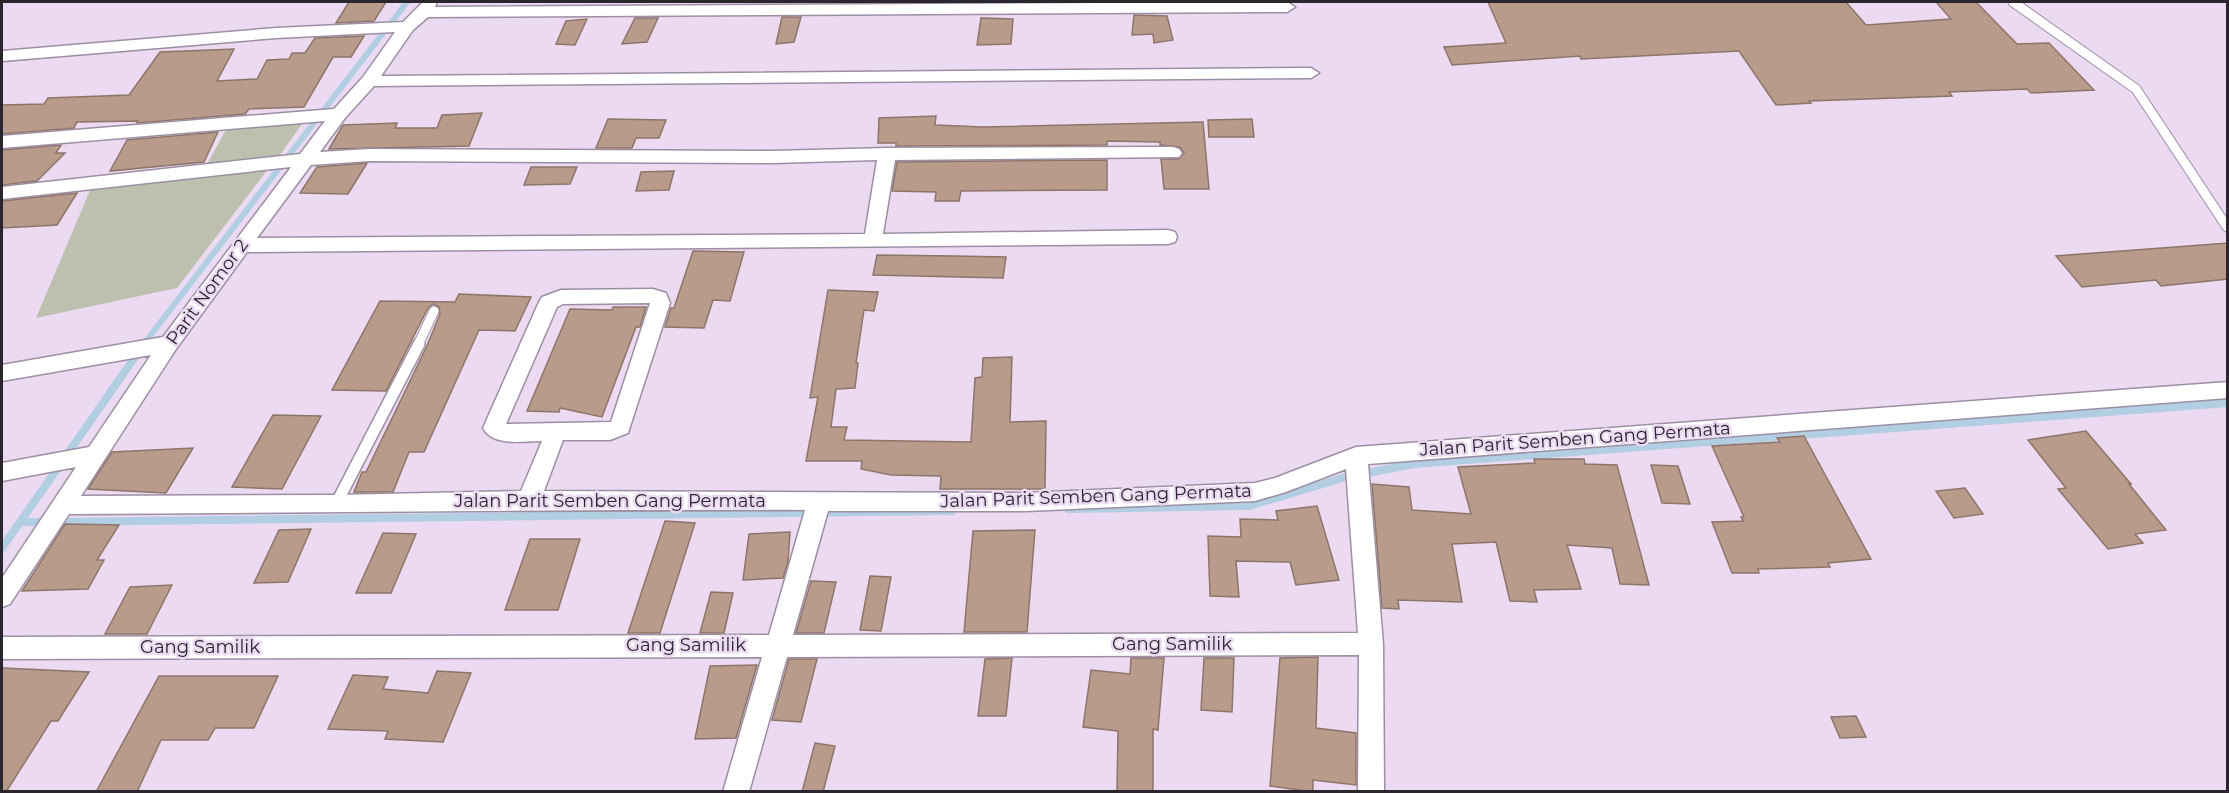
<svg xmlns="http://www.w3.org/2000/svg" width="2229" height="793" font-family="Montserrat,sans-serif">
	<rect width="100%" height="100%" fill="#ebdaf1"/>
	<path fill="#bdc0ae" d="M302,124L280,155L206,166L227,128Z
		M268,169L177,288L36,318L91,188Z"/>
	<g fill="none" stroke-linecap="round" stroke-linejoin="round">
		<path stroke="#b2cee3" stroke-width="6" d="M143,345L407,2"/>
		<path stroke="#b2cee3" stroke-width="8" d="M1068,509L1249,506L1346,477L1414,464L2228,403
			M22,522H46
			M57,522L952,511
			M2,548L144,344"/>
	</g>
	<path fill="#b99b8b" stroke="#8d7569" stroke-width="1.5" d="M349,2H386L374,21L336,23Z
		M1488,2H1846L1866,25L1951,19L1936,2H1976L2017,44L2049,43L2094,90L2031,93L2027,89L1949,92L1952,96L1809,101L1811,103L1776,105L1739,51L1581,59L1580,56L1452,65L1444,47L1506,43Z
		M1134,15L1167,16L1173,40L1154,43L1153,34L1132,35Z
		M782,17H801L794,42L776,44Z
		M635,18H658L647,42L622,44Z
		M981,18L1013,19L1011,44L977,45Z
		M587,19L575,45L556,44L566,21Z
		M364,36L351,57H333L304,107L249,109L245,114L137,123L138,121L77,122L74,128L2,134V105L44,104L48,98L129,95L160,52L234,49L217,81L257,79L267,60L289,59L292,53H305L315,38Z
		M482,113L469,146L329,149L343,125L397,123L395,128H437L442,115Z
		M936,116L935,125L983,127L1203,122L1209,189H1164L1161,159H1179L1184,153L1180,147L1160,145V142L1107,141V145L896,146V143H878L879,118Z
		M608,119L666,120L659,138H636L632,148H596Z
		M1252,119L1254,137H1209L1208,120Z
		M218,132L204,162L110,171L127,140Z
		M61,145L56,153H65L37,181L2,185V150Z
		M1107,160V190L961,191L959,201H935L936,192L892,191L897,162Z
		M367,163L348,194L300,193L317,167Z
		M531,167H577L570,184L524,185Z
		M674,171L669,190L636,191L641,172Z
		M77,193L57,225L2,228V201Z
		M2228,243V279L2161,286L2156,280L2082,287L2056,256Z
		M693,251L744,252L730,301L713,300L704,328L665,327L671,308H674Z
		M877,255L954,256L1006,257L1003,278L873,275Z
		M828,290L878,292L874,311L864,310L856,363H858L855,388L836,389L831,427H847L844,440L971,442L975,378L982,377L983,358L1012,357L1010,422L1046,421L1045,489H940L941,476L891,475L861,469L862,461H806L818,397L810,398Z
		M459,294L531,297L515,331L479,330L424,452H409L393,492H354L362,472H366L426,348L440,314L439,307L433,304L428,308L386,391L332,390L380,301L455,302Z
		M613,307H646L640,327H636L602,417L560,408L559,412L527,411L570,309L612,310Z
		M273,415L321,416L282,489L232,487Z
		M2086,431L2131,484H2129L2166,530L2135,534L2143,543L2108,549L2058,489L2066,488L2028,440Z
		M1804,436L1871,559L1828,563L1830,567L1758,569L1759,573H1732L1712,522L1743,521L1741,517H1744L1712,446L1780,442L1777,438Z
		M193,448L166,493L88,489L112,452Z
		M1534,459H1584L1585,464L1617,465L1649,585L1620,584L1612,548L1567,545L1581,589L1534,590L1537,602L1510,601L1496,542L1452,544L1462,602L1398,600L1399,609L1382,608L1372,484L1409,487L1412,510L1471,514L1458,467L1535,463Z
		M1651,465L1678,466L1690,504L1662,503Z
		M1965,488L1983,514L1954,518L1936,491Z
		M1317,506L1339,580L1296,585L1290,562L1236,561L1239,597L1210,596L1208,536L1241,537L1240,519L1278,520L1276,511Z
		M665,521L695,523L660,633H628Z
		M65,524L119,525L97,560H104L88,589L22,591Z
		M311,529L288,582L254,583L279,530Z
		M1035,530L1027,632H964L973,531Z
		M790,532L788,562L783,578L743,580L749,534Z
		M383,533L416,534L391,593H356Z
		M530,539H580L558,610H505Z
		M870,576L891,577L881,631L860,630Z
		M811,581L836,582L824,633H796Z
		M172,585L147,634H105L130,587Z
		M711,592L733,593L724,633H700Z
		M1318,657L1316,728L1356,733V785L1313,780V792L1270,786L1280,658Z
		M1012,658L1006,716H978L985,659Z
		M1131,658H1164L1158,730L1153,729V792H1117L1118,731L1083,727L1091,670L1130,674Z
		M1204,658H1234L1232,712L1201,710Z
		M789,659H817L801,722L772,720Z
		M757,665L736,738L695,739L710,666Z
		M2,668L89,672L58,721H51L6,792H2Z
		M437,671L471,673L443,742L385,739L388,731L328,729L353,675L388,677L383,689L428,693Z
		M159,676H278L254,728H215L208,740H161L137,792H96Z
		M1856,716L1866,737L1840,738L1831,717Z
		M815,743L835,746L823,792H802Z"/>
	<g fill="none" stroke-linecap="round" stroke-linejoin="round">
		<g stroke="#9d8ea3" stroke-width="11">
			<path id="service-far1" d="M2013,2L2136,89L2227,227
				M418,345L434,311"/>
		</g>
		<g stroke="#9d8ea3" stroke-width="14">
			<path id="service" d="M336,504L419,344"/>
		</g>
		<g stroke="#9d8ea3" stroke-width="3">
			<path id="minor" d="M423,2H437L435,7L1287,2L1295,7L1287,12L428,17L413,30L381,76L1311,68L1319,73L1311,78L374,86L345,118L320,152L369,149L773,151L887,148L1173,147L1179,149L1182,153L1179,157L895,160L883,234L1168,230L1175,232L1177,237L1175,242L1168,244L247,252L176,349L81,496L336,495L521,491L542,441C523,441 493,447 483,428L539,302L542,297L561,290L653,289L666,293L670,303L628,433L610,440H563L544,491L1026,493L1255,483L1275,478L1356,447L2228,382V398L1368,464L1383,644L1384,792H1358L1359,655L787,657L749,792H723L762,657L2,659V637L769,635L805,510C560,509 314,513 69,514L10,604L2,607V578L76,467L2,481V463L89,447L151,355L2,381V365L163,337L291,167L2,199V187L300,154L325,121L2,148V136L334,109L363,77L395,32L276,38L2,61V51L276,28L403,22ZM877,160L865,234L257,238L311,165L369,161L773,163ZM650,303L611,422L506,424L557,307L563,304ZM1346,469L1358,633L793,635L828,511H1026L1255,501L1286,492Z"/>
		</g>
		<use href="#service-far1" stroke="#fff" stroke-width="9"/>
		<use href="#service" stroke="#fff" stroke-width="11"/>
		<use href="#minor" fill="#fff" fill-rule="evenodd"/>
	</g>
	<g text-anchor="middle" dominant-baseline="central" stroke-width="5" stroke-linejoin="round" paint-order="stroke">
		<g font-size="18" fill="#2b252e" stroke="#ebdaf1">
			<text transform="translate(207 292) rotate(-54)">Parit Nomor 2</text>
			<text transform="translate(1575 439) rotate(-4)">Jalan Parit Semben Gang Permata</text>
			<text transform="translate(1096 496) rotate(-2)">Jalan Parit Semben Gang Permata</text>
			<text x="610" y="501">Jalan Parit Semben Gang Permata</text>
			<text x="1172" y="644">Gang Samilik</text>
			<text x="686" y="645">Gang Samilik</text>
			<text x="200" y="647">Gang Samilik</text>
		</g>
	</g>
	<rect width="2229" height="793" fill="none" stroke="#2b252e" stroke-width="6"/>
</svg>
